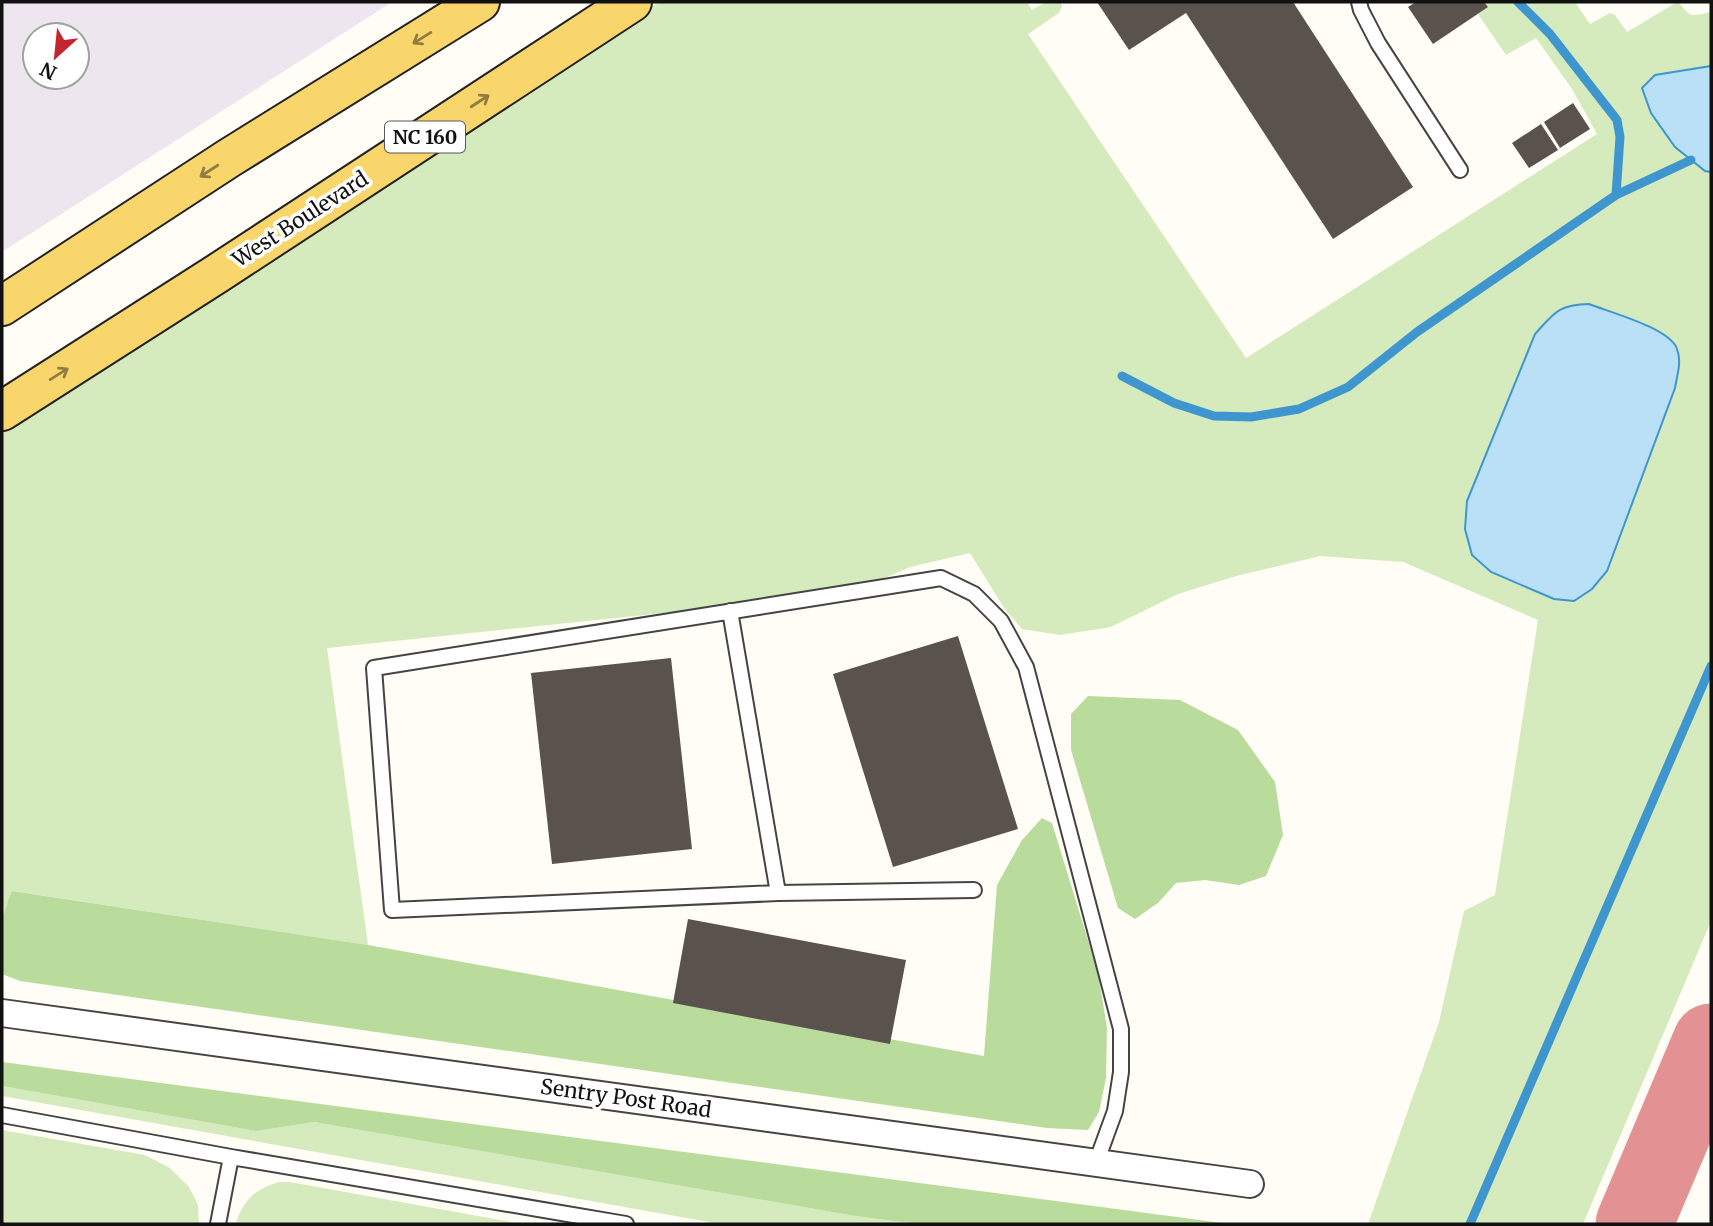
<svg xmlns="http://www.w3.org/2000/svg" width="1713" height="1226" font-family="Merriweather,serif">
	<rect width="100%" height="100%" fill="#fffdf5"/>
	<path fill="#eee6ef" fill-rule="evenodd" d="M2,2H392L2,252ZM35,35H77V77H35Z"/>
	<path fill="#d5ebbd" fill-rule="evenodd" d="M659,2H1027L1032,10L1046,2H1061L1062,6L1059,13L1028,34L1246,358L1597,134L1572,89L1536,38L1506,55L1478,14L1487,7L1484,2H1575L1590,24L1610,13L1615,15L1627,32L1677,2H1679C1690,19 1692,16 1711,12V921L1583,1224H1368L1439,1022L1464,911L1495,895L1538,620L1403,562L1320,556L1236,576L1178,594L1111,627L1060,635L1022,629L1004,608L970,553L910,567L847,594L327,648L368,945L13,891L2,918V433ZM1552,316L1675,388L1607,571L1592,589L1574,601L1554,599L1491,572L1467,501L1535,335Z
		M2,1086L256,1131L314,1122L855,1216L916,1224H720L2,1096Z
		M2,1130L145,1155L170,1168L189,1187L198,1205L199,1224H2Z
		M279,1182H290L522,1224H236C242,1201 256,1188 279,1182Z"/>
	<path fill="#b9dc9c" d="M1088,696L1180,700L1238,730L1275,782L1283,835L1266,876L1239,885L1205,880L1176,883L1158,903L1135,919L1118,908L1071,750V714Z
		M1042,818L1052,823L1098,973L1107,1028L1106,1078L1099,1112L1088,1130L1047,1128L20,981L2,974V918L12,891L368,945L984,1056L997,885L1022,840Z
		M2,1062L1230,1224H916L855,1216L314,1122L256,1131L2,1086Z"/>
	<path fill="#b9e0f7" stroke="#3f96cf" stroke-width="2" d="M1711,66V172L1705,171L1675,147L1651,113L1642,88L1655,75Z
		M1589,304C1609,312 1670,328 1677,349C1682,362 1677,375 1675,388L1607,571L1592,589L1574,601L1554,599L1491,572L1472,555L1465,529L1467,501L1535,334C1555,312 1558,305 1589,304Z"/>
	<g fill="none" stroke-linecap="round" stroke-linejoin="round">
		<path stroke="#3f96cf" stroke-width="9" d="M1518,2L1550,34L1617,120L1620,137L1616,195
			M1122,376L1174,403L1214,416L1251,417L1299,409L1348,387L1417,332L1616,195L1691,160
			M1470,1224L1711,666"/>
		<path stroke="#e29292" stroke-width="77" d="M1634,1224L1711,1042"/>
	</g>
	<path fill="#5a524d" d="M1097,2H1293L1413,187L1333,239L1186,13L1129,50Z
		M1416,2H1484L1488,7L1433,44L1408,7Z
		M1573,103L1590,129L1560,148L1544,122Z
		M1541,124L1558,150L1529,168L1512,143Z
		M958,636L1018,829L893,867L833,674Z
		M671,658L692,849L552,864L531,673Z
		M688,919L906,960L890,1044L673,1003Z"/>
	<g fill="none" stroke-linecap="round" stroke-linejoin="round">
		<g stroke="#444" stroke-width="18">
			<path id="lane" d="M1359,2L1361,10L1378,43L1460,170
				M730,611L778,893
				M974,890L778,893L392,910L374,668L941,578L974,594L1001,621L1026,667L1121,1029V1072L1115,1111L1096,1163
				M2,1115L231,1157L626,1224
				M218,1224L231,1157"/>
		</g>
		<g stroke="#444" stroke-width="30">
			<path id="street" d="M2,1013L1250,1184"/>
		</g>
		<g stroke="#222" stroke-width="42">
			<path id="primary" d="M2,306L229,158L480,2
				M2,411L218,273L632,2"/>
		</g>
		<use href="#lane" stroke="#fff" stroke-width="14"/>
		<use href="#street" stroke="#fff" stroke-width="26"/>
		<use href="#primary" stroke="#f9d66b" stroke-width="38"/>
	</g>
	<defs><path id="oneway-shaft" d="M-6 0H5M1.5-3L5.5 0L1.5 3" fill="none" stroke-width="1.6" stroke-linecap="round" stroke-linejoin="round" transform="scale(1.75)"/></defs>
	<g stroke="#917d42">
		<use href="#oneway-shaft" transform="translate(422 38) rotate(148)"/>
		<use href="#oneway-shaft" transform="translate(480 101) rotate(-33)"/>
		<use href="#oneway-shaft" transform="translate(209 171) rotate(147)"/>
		<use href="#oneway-shaft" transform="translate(59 374) rotate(-32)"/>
	</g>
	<g text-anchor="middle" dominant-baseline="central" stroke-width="7" stroke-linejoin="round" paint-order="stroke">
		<rect fill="#fff" stroke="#585858" stroke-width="2" x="385" y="121.5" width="80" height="31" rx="5"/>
		<g font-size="19" font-weight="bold" fill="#111">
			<text x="425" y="137">NC 160</text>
		</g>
		<g font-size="21" fill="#111" stroke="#fff">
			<text transform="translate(300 219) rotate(-33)">West Boulevard</text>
			<text transform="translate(626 1098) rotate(8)">Sentry Post Road</text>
		</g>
	</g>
	<rect width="1713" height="1226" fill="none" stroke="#111111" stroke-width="7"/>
	<g transform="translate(56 56) rotate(207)"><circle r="33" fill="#ffffff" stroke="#a0a0a0" stroke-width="2"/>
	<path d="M0-5L12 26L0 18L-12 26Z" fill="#c4262e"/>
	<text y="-10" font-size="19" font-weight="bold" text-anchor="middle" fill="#111111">N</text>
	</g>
</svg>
